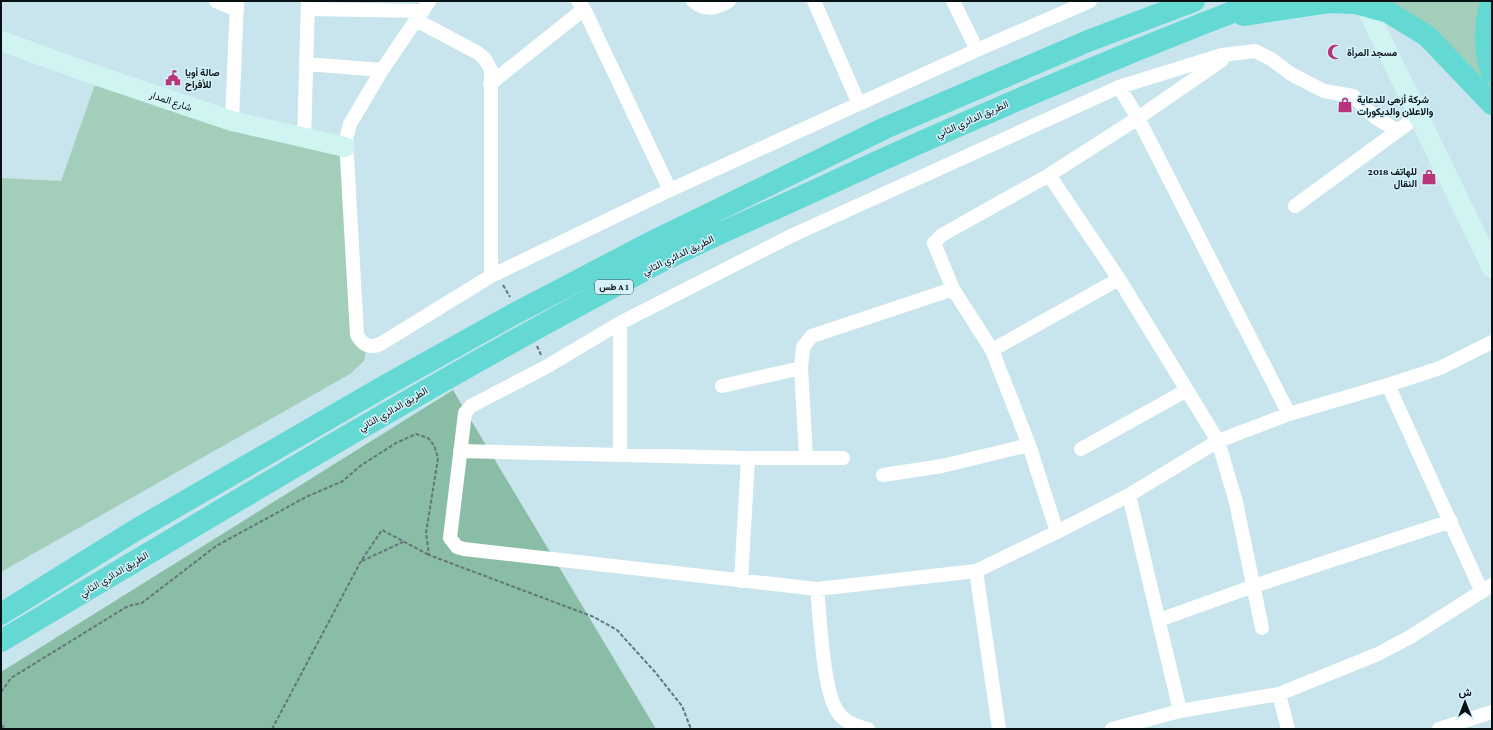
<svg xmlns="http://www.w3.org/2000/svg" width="1493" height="730" font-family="'Crimson Pro',Vazirmatn,serif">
	<rect width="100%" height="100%" fill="#c8e4ed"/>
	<path fill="#a3cfba" d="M1386,1H1492V104Z
		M98,76L345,147L357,335L367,346L364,361L350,374L1,572V178L61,181Z"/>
	<path fill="#8abda5" d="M453,390L656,729H1V672Z"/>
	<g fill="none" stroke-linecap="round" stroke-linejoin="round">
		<path stroke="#63767b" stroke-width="2" stroke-dasharray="4 2" stroke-linecap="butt" d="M503,285L510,297
			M537,346L541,355
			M362,561L403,542
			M1,692L11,678L128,606L142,603L216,546L306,497L343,481L360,466L396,443L416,434L428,438L434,445L438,458L426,533L429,555L594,617L617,630L655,672L682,706L691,729
			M1,725L6,729
			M272,729L361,561L382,530L429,555"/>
		<path stroke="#fff" stroke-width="14" d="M216,1L237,10
			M429,1L382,70L350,124L346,139L357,335C363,346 371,349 382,343L491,276L670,190L977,50L1090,1
			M578,1L584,9L670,190
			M693,1C706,12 716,8 729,1
			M814,1L859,104
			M953,1L977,50
			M308,9L423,11
			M416,20L478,53L485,59L491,70V276
			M306,64L382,70
			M490,84L584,9
			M1119,87L1138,118L1289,414
			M232,121L237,1
			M1398,131L1376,118L1353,96L1324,91L1291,74L1271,59L1255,51L1222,55L1119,87L793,235L620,323L546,367L471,406L465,413L450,538L457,547L464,549L817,589L976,571L1057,532L1129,495L1218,441L1289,414L1388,385L1482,592
			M304,139L308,1
			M1049,175L1119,279L1218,441L1236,502L1262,628
			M1295,206L1418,116
			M620,323V455
			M992,350L1119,279
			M1388,385L1440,368L1492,342
			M722,386L801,368
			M1081,449L1187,390
			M460,451L748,458H843
			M806,458L801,368L803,347L812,336L953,289
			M883,475L942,466L1029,445
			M1129,495L1180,711
			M1057,532L1029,445L992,350L953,289L934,243L942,235L1049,175L1138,118L1222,60
			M976,571L999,729
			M741,581L748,458
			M817,589C820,617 823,690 837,711C844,722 855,726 868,729
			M1159,620L1254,586L1451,521
			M1279,694L1288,729
			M1112,729L1180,711L1279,694L1378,654L1410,637L1492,585
			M1439,729L1492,712"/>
		<path stroke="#d0f4f2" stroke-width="20" d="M1363,1L1492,268
			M1,41L98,76L232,121L345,147"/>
		<path stroke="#64d9d4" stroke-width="22" d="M1492,1C1484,24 1484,50 1492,73
			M1243,15L1329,2L1355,3L1388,12L1427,36L1492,104
			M1,614L134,531L383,387L512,315L646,245L885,128L1088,41L1194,1
			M1,641C217,513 432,382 654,265C707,238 762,215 816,190C962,122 1110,59 1261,1"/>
	</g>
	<defs>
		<g id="mosque-bare" transform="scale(1.2)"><path d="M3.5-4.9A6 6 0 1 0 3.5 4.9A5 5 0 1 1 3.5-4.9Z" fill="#b93478" stroke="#d5f2fa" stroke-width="2.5" paint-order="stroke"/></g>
		<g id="civic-bare" transform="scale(1.2)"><path d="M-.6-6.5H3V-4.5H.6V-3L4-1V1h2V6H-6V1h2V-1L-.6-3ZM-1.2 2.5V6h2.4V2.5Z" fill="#b93478" stroke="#d5f2fa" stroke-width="2.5" paint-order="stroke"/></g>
		<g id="shop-bare" transform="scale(1.2)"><path d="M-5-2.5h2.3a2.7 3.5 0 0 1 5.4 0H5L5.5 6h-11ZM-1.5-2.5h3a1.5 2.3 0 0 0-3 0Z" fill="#b93478" stroke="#d5f2fa" stroke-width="2.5" paint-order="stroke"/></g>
	</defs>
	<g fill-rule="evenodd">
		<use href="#mosque-bare" x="1335" y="52"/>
		<use href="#civic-bare" x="173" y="78"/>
		<use href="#shop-bare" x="1345" y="105"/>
		<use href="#shop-bare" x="1429" y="177"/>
	</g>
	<g text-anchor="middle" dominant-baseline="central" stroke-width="3" stroke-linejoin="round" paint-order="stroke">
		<rect fill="#d5f2fa" stroke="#455459" stroke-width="1" x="595" y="280" width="38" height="14" rx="3"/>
		<g font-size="9" font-weight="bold" fill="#071114">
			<text x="614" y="287">طس A 1</text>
		</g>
		<g font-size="10" font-weight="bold" fill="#071114" stroke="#d5f2fa" text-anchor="start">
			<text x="1347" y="52">مسجد المرأة</text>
			<text x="185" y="72">صالة أويا<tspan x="185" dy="12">للأفراح</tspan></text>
			<text x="1357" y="99">شركة أزهى للدعاية<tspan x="1357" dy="12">والاعلان والديكورات</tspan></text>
			<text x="1417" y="171" text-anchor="end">2018 للهاتف<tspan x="1417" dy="12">النقال</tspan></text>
		</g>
		<g font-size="10" fill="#071114" stroke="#d5f2fa">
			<text transform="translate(171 101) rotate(18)">شارع المدار</text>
			<text transform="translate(972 119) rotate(-24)">الطريق الدائري الثاني</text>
			<text transform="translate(678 255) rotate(-26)">الطريق الدائري الثاني</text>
			<text transform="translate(393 409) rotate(-30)">الطريق الدائري الثاني</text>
			<text transform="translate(114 574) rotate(-31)">الطريق الدائري الثاني</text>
		</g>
	</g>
	<rect width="1493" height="730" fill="none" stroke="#071114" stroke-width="4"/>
	<g transform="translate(1465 702)" stroke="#d5f2fa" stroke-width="3" paint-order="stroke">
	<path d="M0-3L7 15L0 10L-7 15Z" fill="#071114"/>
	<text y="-6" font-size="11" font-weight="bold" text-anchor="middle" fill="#071114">ش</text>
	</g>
</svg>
